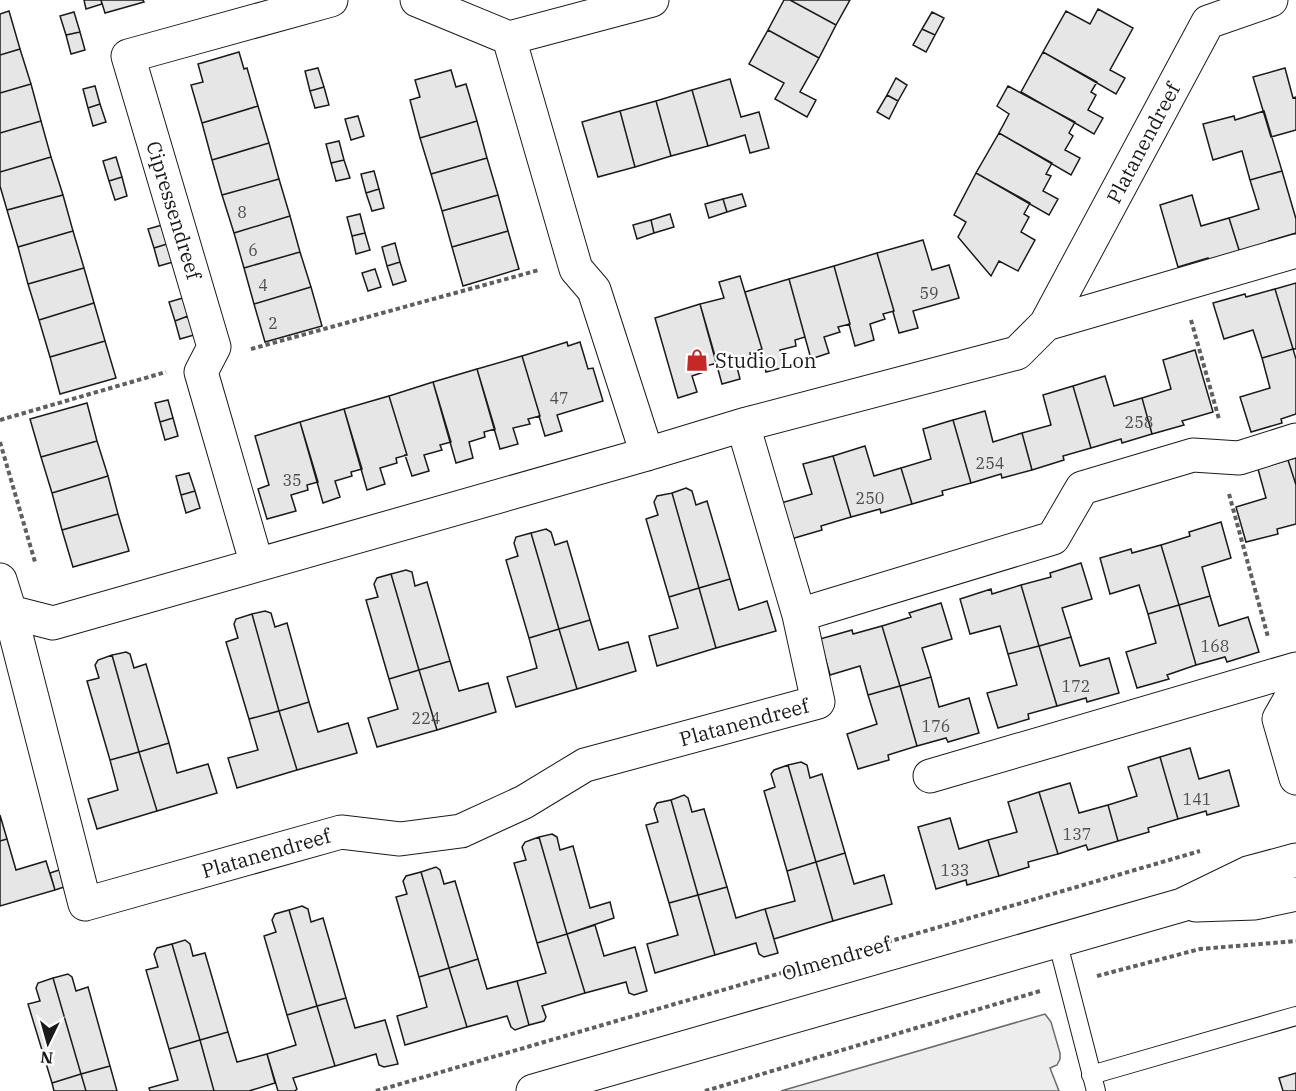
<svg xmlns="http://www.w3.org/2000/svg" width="1296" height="1091" font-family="'IBM Plex Serif',serif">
	<rect width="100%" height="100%" fill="#fff"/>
	<path fill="#ededed" stroke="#6a6a6a" stroke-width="1.5" d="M1045,1014L1051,1022L1060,1053V1059L1057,1065L1050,1068L1059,1091H781Z"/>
	<path fill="#e6e6e6" stroke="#1a1a1a" stroke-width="1.5" d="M84,0H101L102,4L86,9Z
		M101,0H143L144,2L105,13Z
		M784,0H790L836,25L819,58L768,30Z
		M790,0H850L836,25Z
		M1098,9L1133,28L1110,70L1125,78L1116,94L1043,52L1066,11L1090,24Z
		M9,11L20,49L0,55V14Z
		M74,12L80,32L66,35L60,16Z
		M932,12L944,18L935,35L922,29Z
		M922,29L935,35L926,52L913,45Z
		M768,30L819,58L800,92L816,100L807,117L775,99L784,83L749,64Z
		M80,32L85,50L71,54L66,35Z
		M20,49L31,84L0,93V55Z
		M239,52L244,69L247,68L258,106L202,123L191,85L203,82L198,64Z
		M1043,52L1097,82L1091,92L1096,95L1088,110L1103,118L1094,134L1021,92Z
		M318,68L324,87L310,91L305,71Z
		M1285,68L1293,98L1296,97V130L1271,137L1253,77Z
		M451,70L456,87L466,84L477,121L420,138L410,100L420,97L415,80Z
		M896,78L907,85L898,101L887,95Z
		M730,79L741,117L759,112L769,148L750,153L745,135L708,146L692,90Z
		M31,84L41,121L0,133V93Z
		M95,86L100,104L88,108L83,89Z
		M1008,86L1075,122L1069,133L1073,136L1065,150L1080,158L1071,175L999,133L1009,114L997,106Z
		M324,87L329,105L315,108L310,91Z
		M692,90L708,146L671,156L656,101Z
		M887,95L898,101L889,119L877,112Z
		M656,101L671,156L635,167L620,111Z
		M100,104L106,122L93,126L88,108Z
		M258,106L269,143L212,160L202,123Z
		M620,111L635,167L598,177L582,122Z
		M1264,111L1282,171L1250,180L1242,151L1213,160L1203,124L1234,116L1235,120Z
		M358,116L364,136L351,140L345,119Z
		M41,121L51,157L0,172V133Z
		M477,121L487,158L431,174L420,138Z
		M999,133L1052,163L1046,174L1051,176L1043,191L1058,199L1049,215L976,173Z
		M339,141L344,160L331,163L326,144Z
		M269,143L279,179L222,195L212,160Z
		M51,157L63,195L7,210L0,186V172Z
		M116,157L122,177L109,181L103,161Z
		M487,158L498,195L442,211L431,174Z
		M344,160L350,178L336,181L331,163Z
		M374,171L379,189L366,193L361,174Z
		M1282,171L1296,219V233L1269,241L1270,244L1240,253L1229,218L1259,209L1250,180Z
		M976,173L1030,203L1024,214L1029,217L1021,232L1035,240L1018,271L999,261L991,276L958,237L966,222L954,215Z
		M122,177L127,196L115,200L109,181Z
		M279,179L290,216L234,233L222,195Z
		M379,189L384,208L372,211L366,193Z
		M742,194L746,206L727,212L723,199Z
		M63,195L73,231L18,247L7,210Z
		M498,195L508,231L452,247L442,211Z
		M1192,195L1201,226L1229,218L1240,253L1209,262L1208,258L1178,267L1160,205Z
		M723,199L727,212L709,218L705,204Z
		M360,214L365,233L352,236L347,217Z
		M670,214L674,227L654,233L651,220Z
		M290,216L300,252L244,268L234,233Z
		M651,220L654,233L637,239L633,225Z
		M162,225L167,244L154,248L148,229Z
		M73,231L84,268L28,284L18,247Z
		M508,231L519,269L463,286L452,247Z
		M365,233L370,250L356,254L352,236Z
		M923,240L932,270L949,265L959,298L913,311L918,328L899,333L893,312L894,311L877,253Z
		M395,243L400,262L387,266L382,247Z
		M167,244L173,262L159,266L154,248Z
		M300,252L311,287L254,304L244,268Z
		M877,253L894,311L883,314L885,319L870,324L874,340L855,346L849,324H850L834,266Z
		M400,262L406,281L393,285L387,266Z
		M834,266L850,324L838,327L840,332L824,337L829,353L811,359L789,279Z
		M84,268L94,303L39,320L28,284Z
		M375,269L381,287L368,291L362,273Z
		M740,276L762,349L750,353L751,358L736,363L740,379L722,384L700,304L724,298L719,282Z
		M789,279L805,337L795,340L796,346L780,350L785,367L766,372L760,350L762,349L745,292Z
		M1296,283V349H1293L1275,289Z
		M311,287L322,326L265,342L254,304Z
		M1275,289L1293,349L1262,358L1253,330L1224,339L1213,303L1245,294L1246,297Z
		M183,298L188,316L175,321L169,302Z
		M94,303L105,341L50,357L39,320Z
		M700,304L717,363L706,366L707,371L692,376L697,392L678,398L655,318Z
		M188,316L194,335L180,339L175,321Z
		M105,341L116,378L60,394L50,357Z
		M567,342L568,346L580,342L588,369L593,368L603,401L557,415L562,431L545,436L539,416H540L522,356Z
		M1293,349L1296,359V414L1281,419L1282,423L1251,432L1240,397L1270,388L1262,358Z
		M1195,350L1213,412L1182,421L1184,425L1152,434L1142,398L1171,389L1163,360Z
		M522,356L540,416L528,419L530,424L513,428L518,444L500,449L477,369Z
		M477,369L495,429L484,432L485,437L469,442L473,458L456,463L433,382Z
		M1105,376L1114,406L1142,398L1152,434L1122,443L1121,439L1091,448L1073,386Z
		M433,382L451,442L440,445L442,450L424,455L429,471L412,476L405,455H407L389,396Z
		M1073,386L1091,448L1063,456L1064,460L1032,470L1022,433L1051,425L1043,395Z
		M389,396L407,455L396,458L397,463L380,468L385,484L367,490L344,409Z
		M168,400L173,418L160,422L155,403Z
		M87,403L97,441L41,457L30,419Z
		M344,409L362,469L351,472L352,476L335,481L340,497L323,503L300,422Z
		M985,411L993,442L1022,433L1032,470L1002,478L1001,474L971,483L953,420Z
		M173,418L178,436L165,440L160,422Z
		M953,420L971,483L942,491L943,495L912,504L901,468L931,459L923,429Z
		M300,422L318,482L307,485L308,490L291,495L296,511L267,519L258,489L269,485L255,436Z
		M97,441L108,476L52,493L41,457Z
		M865,446L874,476L901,468L912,504L881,513L880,509L851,517L833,456Z
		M833,456L851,517L821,526L822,530L791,539L781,503L812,494L803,464Z
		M1296,458V485L1288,460Z
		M1288,460L1296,485V524L1277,529L1278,534L1246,542L1236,507L1266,498L1258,469Z
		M189,473L195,491L181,495L176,476Z
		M108,476L118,514L62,530L52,493Z
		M686,488L692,491L696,505L707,501L730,579L699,588L672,493Z
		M195,491L200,508L186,513L181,495Z
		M672,493L699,588L669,597L646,519L658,515L654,502L657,496Z
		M118,514L129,551L73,567L62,530Z
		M1221,522L1231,558L1202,567L1210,596L1179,605L1161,545L1190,536L1189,532Z
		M546,529L551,532L555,545L567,541L590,620L559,629L531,533Z
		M531,533L559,629L529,638L506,560L518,556L514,543L516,537Z
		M1161,545L1179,605L1148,614L1139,585L1110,594L1100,558L1131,549L1132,553Z
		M1081,563L1092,599L1062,608L1071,637L1039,646L1021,585L1051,577L1050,573Z
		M406,570L412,572L415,586L427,582L450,661L419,670L391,574Z
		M391,574L419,670L389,679L366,600L378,597L374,584L377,578Z
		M730,579L739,610L767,601L776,631L716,648L699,588Z
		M1021,585L1039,646L1008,654L1000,626L970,634L960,599L991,589L992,594Z
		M699,588L716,648L657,666L649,636L678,628L669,597Z
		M1210,596L1219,626L1248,617L1259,652L1227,662L1225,657L1196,665L1179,605Z
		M941,603L952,639L922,648L931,677L900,686L882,626L911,617L909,613Z
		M1179,605L1196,665L1167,675L1169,679L1137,688L1126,652L1156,643L1148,614Z
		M265,611L271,613L275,627L287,623L309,702L279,711L252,614Z
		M252,614L279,711L249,719L226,642L238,638L234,624L236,619Z
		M590,620L599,650L628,642L636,671L577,689L559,629Z
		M882,626L900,686L868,695L860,666L830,675L820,639L852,630L853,634Z
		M559,629L577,689L516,707L507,677L537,668L529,638Z
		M1071,637L1080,666L1109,658L1119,693L1087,702L1086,698L1057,706L1039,646Z
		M1039,646L1057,706L1028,714L1029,719L998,728L987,693L1017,685L1008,654Z
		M126,652L130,654L134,668L146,664L169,743L139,752L112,655Z
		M112,655L139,752L110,760L87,681L99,678L95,665L98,660Z
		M450,661L459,691L488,683L496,712L437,730L419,670Z
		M419,670L437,730L377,747L368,718L398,709L389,679Z
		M931,677L939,707L969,698L979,733L948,742L946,738L917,746L900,686Z
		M900,686L917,746L888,755L889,760L858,769L847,734L877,724L868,695Z
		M309,702L318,732L348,723L357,753L297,770L279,711Z
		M279,711L297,770L237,788L228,758L258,750L249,719Z
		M169,743L177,773L208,764L217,793L157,811L139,752Z
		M1190,748L1199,779L1229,770L1239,806L1207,815L1206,811L1178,819L1160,757Z
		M139,752L157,811L97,829L88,799L118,790L110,760Z
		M1160,757L1178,819L1148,828L1149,832L1118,841L1108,805L1137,796L1128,767Z
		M801,762L807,765L810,778L822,774L845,853L816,862L788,765Z
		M788,765L816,862L787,871L764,791L775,787L771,774L774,770Z
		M1070,783L1079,813L1108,805L1118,841L1088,850L1086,845L1058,854L1039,792Z
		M1039,792L1058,854L1028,862L1029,867L999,876L988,840L1017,832L1008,802Z
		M684,795L688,798L692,812L704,809L727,887L698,895L671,800Z
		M671,800L698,895L669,903L646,825L658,822L654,809L657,803Z
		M0,815L7,839L0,841Z
		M950,818L959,849L988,840L999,876L967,885L966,880L936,889L918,827Z
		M552,834L557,837L560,850L573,846L590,908L610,902L614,918L567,934L539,837Z
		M539,837L567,934L537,943L514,863L526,860L522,847L525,842Z
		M7,839L16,870L46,861L55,890L0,906V841Z
		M845,853L854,884L884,875L892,904L833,921L816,862Z
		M816,862L833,921L774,939L765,909L795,901L787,871Z
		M436,867L440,870L444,884L455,881L478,959L449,968L421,872Z
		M62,869L67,886L55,890L50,873Z
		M421,872L449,968L419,977L396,897L407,894L403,881L406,876Z
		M727,887L736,918L765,909L778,953L764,957L759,954L756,943L715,955L698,895Z
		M698,895L715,955L655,973L647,944L678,935L669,903Z
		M302,906L308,909L311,922L323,918L346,998L317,1006L289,910Z
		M289,910L317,1006L287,1015L264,936L276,932L272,920L275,914Z
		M595,925L604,956L635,947L647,991L634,995L629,993L626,982L585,993L567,934Z
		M567,934L585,993L542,1006L546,1017L544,1021L529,1025L517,981L546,973L537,943Z
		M185,940L190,944L193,956L205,953L228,1032L200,1040L172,944Z
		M172,944L200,1040L169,1049L146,970L158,967L154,954L157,948Z
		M478,959L487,989L517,981L529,1025L515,1030L511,1027L507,1016L467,1027L449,968Z
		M449,968L467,1027L405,1045L397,1016L427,1007L419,977Z
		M68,974L72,977L76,991L88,987L110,1066L81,1074L53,978Z
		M53,978L81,1074L52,1083L28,1004L40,1001L36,988L38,983Z
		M346,998L355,1028L385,1020L398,1064L384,1067L379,1065L376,1054L335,1066L317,1006Z
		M317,1006L335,1066L293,1078L297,1089L295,1091H278L267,1054L296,1045L287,1015Z
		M228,1032L237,1062L267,1054L275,1083L249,1091H214L200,1040Z
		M200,1040L214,1091H150L149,1088L178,1080L169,1049Z
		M110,1066L117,1091H86L81,1074Z
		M1296,1073V1091H1283L1279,1078Z
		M81,1074L86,1091H54L52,1083Z"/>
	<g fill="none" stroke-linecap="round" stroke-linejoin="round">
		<g stroke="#1a1a1a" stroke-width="20">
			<path id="lane" d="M1057,940L1096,1091
				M1091,1075L1296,1016"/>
		</g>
		<g stroke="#1a1a1a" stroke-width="35">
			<path id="street" d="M417,0L509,38L652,0
				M509,38L576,269L594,290L647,454
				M1046,324L1296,251
				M257,565L201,372L214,347L128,56L331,0
				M0,580L10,612L85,904L341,832L400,839L461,831L524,802L585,765L818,702L799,615L743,425
				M799,615L1053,538L1082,488L1193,455L1239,458L1296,440
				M0,623L10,612L53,623L647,454L743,425L1017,353L1046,324L1208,22L1271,0
				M1296,689L1279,719L1296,778
				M930,776L1296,669"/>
		</g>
		<g stroke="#1a1a1a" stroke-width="35">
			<path id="secondary" d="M1196,905L1255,903L1296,894
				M533,1091L1182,905L1248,873L1296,860"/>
		</g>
		<path stroke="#5f5f5f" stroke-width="4" stroke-dasharray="4.5 3" stroke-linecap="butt" d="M1191,320L1219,419
			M251,349L539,270
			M0,420L166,372
			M0,442L35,562
			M1229,494L1268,637
			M1097,976L1200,949L1296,941
			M376,1091L1200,851
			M705,1091L1040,991"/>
		<use href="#lane" stroke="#fff" stroke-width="18"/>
		<use href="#street" stroke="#fff" stroke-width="33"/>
		<use href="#secondary" stroke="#fff" stroke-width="33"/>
	</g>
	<defs>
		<g id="shop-bare" transform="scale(1.8)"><path d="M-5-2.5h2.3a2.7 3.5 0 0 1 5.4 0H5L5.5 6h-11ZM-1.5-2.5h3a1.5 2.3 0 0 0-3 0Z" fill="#c62828" stroke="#fff" stroke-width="2.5" paint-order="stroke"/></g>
	</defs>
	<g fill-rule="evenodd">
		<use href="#shop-bare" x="697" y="360"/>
	</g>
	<g text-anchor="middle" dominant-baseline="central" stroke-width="4.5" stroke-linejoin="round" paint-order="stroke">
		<g font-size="16" fill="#4d4d4d">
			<text x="242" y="212">8</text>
			<text x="253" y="250">6</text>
			<text x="263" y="285">4</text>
			<text x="929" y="293">59</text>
			<text x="273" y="323">2</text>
			<text x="559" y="398">47</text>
			<text x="1139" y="422">258</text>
			<text x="990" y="463">254</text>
			<text x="292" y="480">35</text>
			<text x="870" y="498">250</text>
			<text x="1215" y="646">168</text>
			<text x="1076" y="686">172</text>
			<text x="426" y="718">224</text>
			<text x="936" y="726">176</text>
			<text x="1197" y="799">141</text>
			<text x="1077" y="834">137</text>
			<text x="955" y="870">133</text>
		</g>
		<g font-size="20" fill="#1a1a1a" stroke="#fff">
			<text transform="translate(1143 143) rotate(-62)">Platanendreef</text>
			<text transform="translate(174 210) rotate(73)">Cipressendreef</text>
			<text transform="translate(744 722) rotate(-15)">Platanendreef</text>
			<text transform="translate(266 853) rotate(-16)">Platanendreef</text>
			<text transform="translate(836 958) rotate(-16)">Olmendreef</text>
		</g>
		<g font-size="20" fill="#1a1a1a" stroke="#fff" text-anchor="start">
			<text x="715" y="360">Studio Lon</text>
		</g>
	</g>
	<g transform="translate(48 1043) rotate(185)" stroke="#ffffff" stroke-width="4.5" paint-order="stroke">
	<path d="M0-4.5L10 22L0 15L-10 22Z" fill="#1a1a1a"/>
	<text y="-9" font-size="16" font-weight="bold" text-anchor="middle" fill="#1a1a1a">N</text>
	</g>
</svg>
